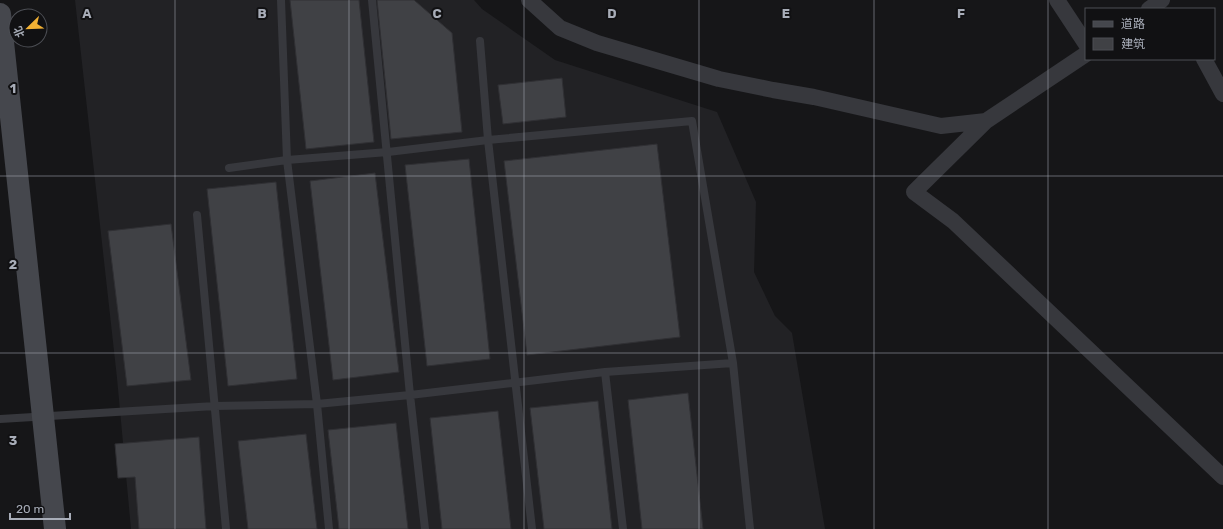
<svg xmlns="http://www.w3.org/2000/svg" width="1223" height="529" font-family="Rubik,'Noto Sans SC',sans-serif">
	<rect width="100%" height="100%" fill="#161618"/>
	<path fill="#222225" d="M75,0H474L482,9L555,60L717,112L756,202L754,272L775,316L792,333L825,529H131L117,378Z"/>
	<path fill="#404145" stroke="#303034" d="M290,0H359L374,142L306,149Z
		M377,0H414L452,33L462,132L391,139Z
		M562,78L566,117L503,124L498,85Z
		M657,144L680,337L527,355L504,161Z
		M469,159L490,359L427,366L405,165Z
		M375,173L399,372L333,380L310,181Z
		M276,182L297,379L228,386L207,189Z
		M171,224L191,380L127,386L108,231Z
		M688,393L703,529H642L628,400Z
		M598,401L612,529H544L530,408Z
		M498,411L511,529H442L430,418Z
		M396,423L408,529H339L328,430Z
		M306,434L317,529H248L238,441Z
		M199,437L206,529H139L135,477L118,478L115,444Z"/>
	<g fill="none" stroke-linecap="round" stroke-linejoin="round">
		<path stroke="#37383d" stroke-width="8" d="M281,0L287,160L317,404L329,529
			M372,0L410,395L425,529
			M480,41L488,140L532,529
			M229,168L287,160L388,152L488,140L692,121L733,363L750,529
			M197,215L226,529
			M605,372L623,529
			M0,419L215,406L317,404L410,395L605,372L733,363"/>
		<path stroke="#37383d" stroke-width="16" d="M529,0L560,28L597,43L719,79L773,90L814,97L941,126L986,121
			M1057,0L1086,44
			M1149,9L1162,0
			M1086,54L986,121L914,192L953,221L1223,477
			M1204,59L1223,94"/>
		<path stroke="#45474d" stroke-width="22" d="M0,14L55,529"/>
	</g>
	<path fill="none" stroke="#a8adb8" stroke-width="1" stroke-opacity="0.55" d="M175,0V529M349,0V529M524,0V529M699,0V529M874,0V529M1048,0V529M0,176H1223M0,353H1223"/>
	<g font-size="13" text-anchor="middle" font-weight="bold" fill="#a8adb8" stroke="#111113" stroke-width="4" stroke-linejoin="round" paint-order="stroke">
		<text x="87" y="18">A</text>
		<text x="262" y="18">B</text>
		<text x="437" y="18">C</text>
		<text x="612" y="18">D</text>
		<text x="786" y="18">E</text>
		<text x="961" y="18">F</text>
		<text x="13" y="93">1</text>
		<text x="13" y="269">2</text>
		<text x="13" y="445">3</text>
	</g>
	<rect x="1085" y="8" width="130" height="52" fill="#111113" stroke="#4d4f55"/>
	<rect x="1093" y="21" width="20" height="6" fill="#45474d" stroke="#4d4f55"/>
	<text x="1121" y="28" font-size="12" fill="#a8adb8">道路</text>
	<rect x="1093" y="38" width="20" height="12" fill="#404145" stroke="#4d4f55"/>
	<text x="1121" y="48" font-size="12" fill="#a8adb8">建筑</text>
	<g transform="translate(28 28) rotate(247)"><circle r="19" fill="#111113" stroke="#4d4f55"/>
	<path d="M0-3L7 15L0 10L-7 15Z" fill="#f2b134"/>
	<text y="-6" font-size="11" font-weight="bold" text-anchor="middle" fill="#a8adb8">北</text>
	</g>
	<path d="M10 513v6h60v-6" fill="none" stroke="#a8adb8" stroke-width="2"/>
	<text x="16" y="513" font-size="12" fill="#a8adb8" stroke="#111113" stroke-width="3" paint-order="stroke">20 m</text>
</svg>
